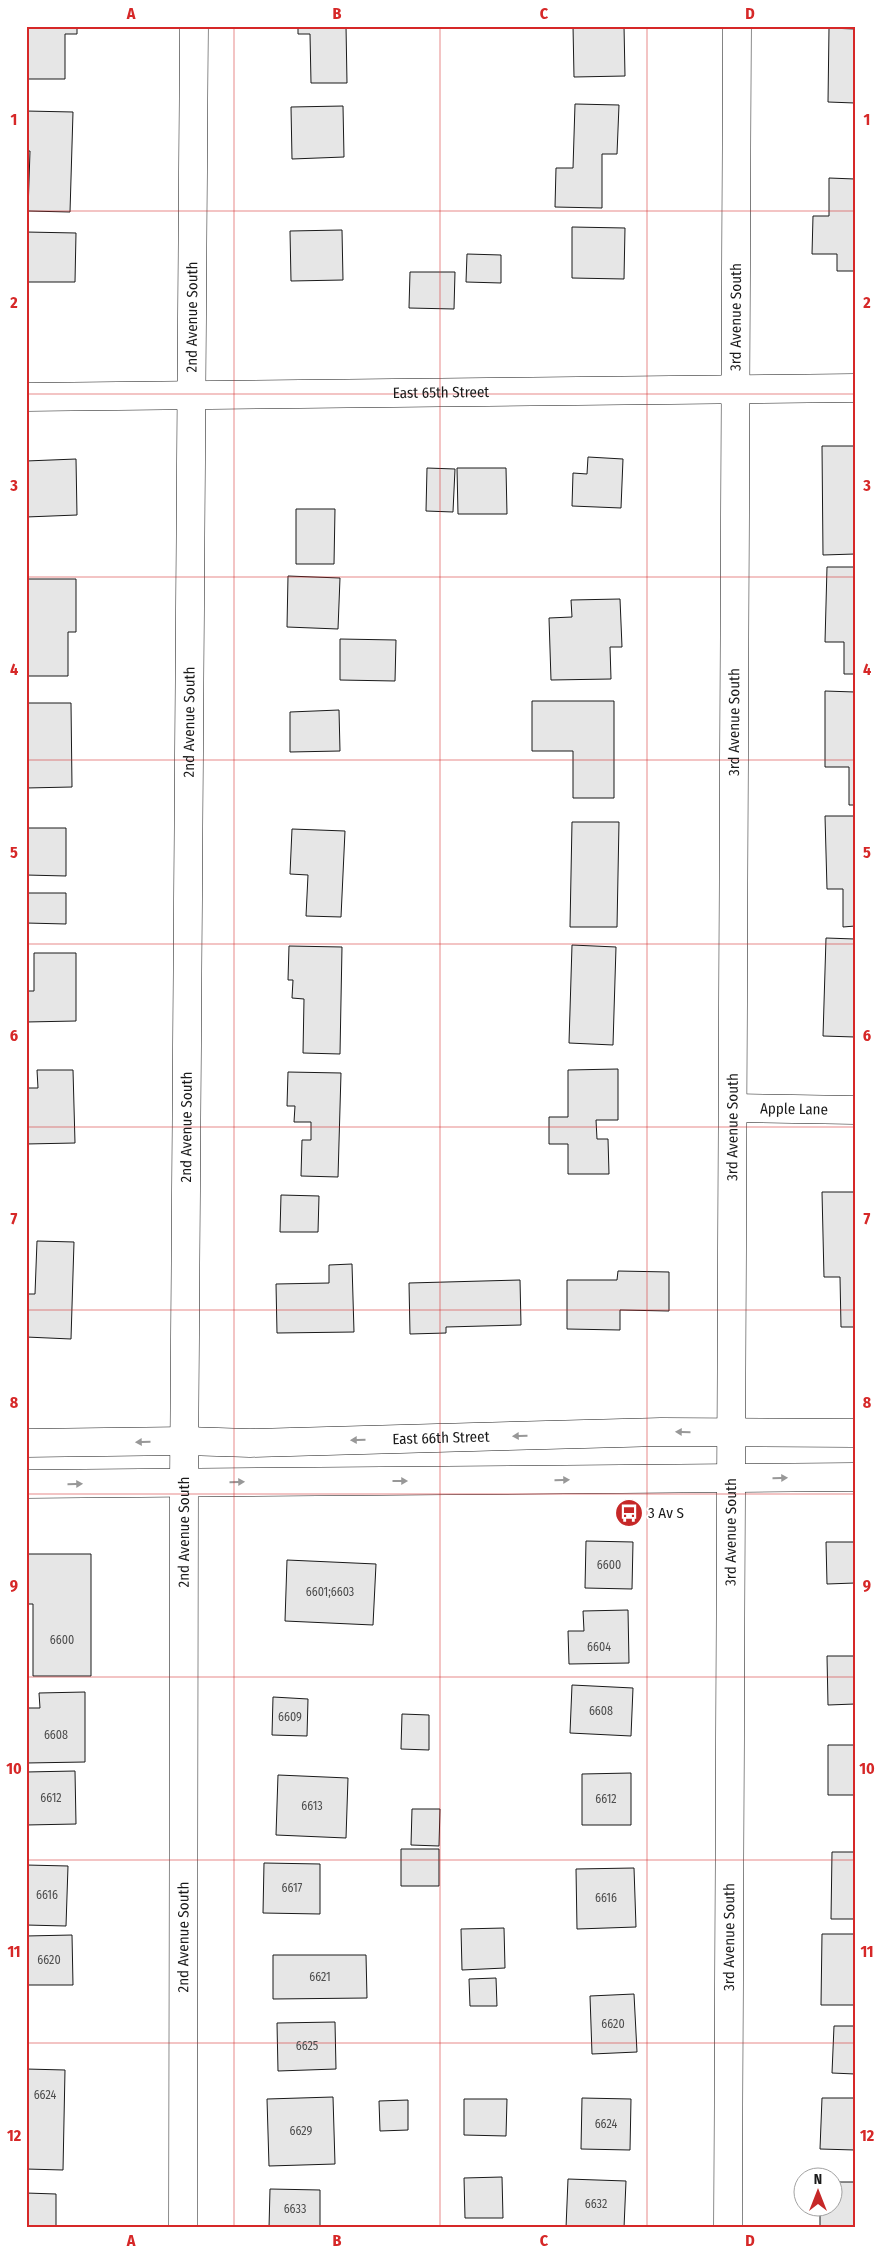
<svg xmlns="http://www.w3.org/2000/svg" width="881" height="2254" font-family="'Fira Sans Condensed',sans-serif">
	<rect width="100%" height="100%" fill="#fff"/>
	<path fill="#e6e6e6" stroke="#1a1a1a" d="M26,26H77V34H65V79H26Z
		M298,26H346L347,83H311L310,34H298Z
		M573,26H624L625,76L574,77Z
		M829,28L855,29V103L828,102Z
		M575,104L619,105L617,154H602V208L555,207L556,168H573Z
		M343,106L344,157L292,159L291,107Z
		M26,111L73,112L70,212L28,211L30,151H26Z
		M829,178L855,179V271H837V254H812L813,216H829Z
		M572,227L625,228L624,279L572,278Z
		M342,230L343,280L291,281L290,231Z
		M26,232L76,233L75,282H26Z
		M467,254L501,255V283L466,282Z
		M410,272H455L454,309L409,308Z
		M822,446H855V554L823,555Z
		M588,457L623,459L621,508L572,506L573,473L587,474Z
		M76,459L77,515L26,517V461Z
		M427,468L455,469L453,512L426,511Z
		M457,468H506L507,514H458Z
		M296,509H335L334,564H296Z
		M827,567H855V674H844V642H825Z
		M288,576L340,578L338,629L287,627Z
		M26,579H76V632H68V676H26Z
		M620,599L622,647H610L611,679L551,680L549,618L572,617L571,600Z
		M340,639L396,640L395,681L340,680Z
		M825,691L855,692V805H849V767H825Z
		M532,701H614V798H573V751H532Z
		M26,703H71L72,787L26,788Z
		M339,710L340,751L290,752V712Z
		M825,816H855V926L843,927V889H827Z
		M572,822H619L617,927H570Z
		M26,828H66V876L26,875Z
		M292,829L345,831L341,917L306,916L308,875L290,874Z
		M26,893H66V924L26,923Z
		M826,938L855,939V1037L823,1036Z
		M572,945L616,947L613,1045L569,1043Z
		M289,946L342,947L340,1054L303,1053L304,999L292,998L293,980H288Z
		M34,953H76V1021L26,1022V991H34Z
		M618,1069V1120H596L597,1139H608L609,1174H568V1144H549V1117H568V1070Z
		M37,1070H73L75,1143L26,1144V1088H38Z
		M288,1072L341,1073L338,1177L301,1176L302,1140H311V1122H294L295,1106H287Z
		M822,1192H855V1327H841L840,1277H824Z
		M281,1195L319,1196L318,1232H280Z
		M37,1241L74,1242L71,1339L26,1337V1294H35Z
		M352,1264L354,1332L277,1333L276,1284L329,1283V1265Z
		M618,1271L669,1272V1311L620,1310V1330L567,1329V1280H617Z
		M520,1280L521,1325L446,1327V1333L410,1334L409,1283Z
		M586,1541L633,1542L632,1589L585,1588Z
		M826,1542H855V1583L827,1584Z
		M26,1554H91V1676H33V1604H26Z
		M287,1560L376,1564L373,1625L285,1621Z
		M628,1610L629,1663L569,1664L568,1631H584L583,1611Z
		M827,1656H855V1704L828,1705Z
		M572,1685L633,1688L631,1736L570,1733Z
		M85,1692V1762L26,1763V1708H40L39,1693Z
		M273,1697L308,1699L307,1736L272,1735Z
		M402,1714L429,1715V1750L401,1749Z
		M828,1745H855V1795H828Z
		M75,1771L76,1824L26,1825V1772Z
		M631,1773V1825H582V1774Z
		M278,1775L348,1778L346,1838L276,1835Z
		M412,1809H440L439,1846L411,1845Z
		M401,1849H439V1886H401Z
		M832,1852H855V1919H831Z
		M264,1863L320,1864V1914L263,1913Z
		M26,1865L68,1866L66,1926L26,1925Z
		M634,1868L636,1927L577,1929L576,1869Z
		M504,1928L505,1968L462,1970L461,1929Z
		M822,1934H855V2005H821Z
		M72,1935L73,1985H26V1936Z
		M273,1955H366L367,1998L273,1999Z
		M496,1978L497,2006H470L469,1979Z
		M634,1994L637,2052L592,2054L590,1996Z
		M335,2022L336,2069L278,2071L277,2023Z
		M834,2026H855V2074L832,2073Z
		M26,2069L65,2070L63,2170L26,2169Z
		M333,2097L335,2164L269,2166L267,2099Z
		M582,2098L631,2099L630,2150L581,2149Z
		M822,2098H855V2150L820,2149Z
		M464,2099H507L506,2136L464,2135Z
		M408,2100V2130L380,2131L379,2101Z
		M502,2177L503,2218H465L464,2178Z
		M568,2179L626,2181L624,2228H566Z
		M834,2182H855V2228H820V2206H834Z
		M270,2189L320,2190V2228H269Z
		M26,2193L56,2194V2228H26Z"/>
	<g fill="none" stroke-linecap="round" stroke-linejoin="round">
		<g stroke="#1a1a1a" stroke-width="29">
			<g id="minor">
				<path id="s1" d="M26,397L855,388"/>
				<path id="s2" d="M734,1108L855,1110"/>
				<path id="s3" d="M183,2228L184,1483L194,26"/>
				<path id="s4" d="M728,2228L737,26"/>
			</g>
		</g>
		<g stroke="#1a1a1a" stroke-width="29">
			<g id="major">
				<path id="s5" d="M26,1443L185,1441L250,1443L661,1432L855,1433"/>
				<path d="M26,1484L855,1477"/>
			</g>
		</g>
		<use href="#minor" stroke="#fff" stroke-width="28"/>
		<use href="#major" stroke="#fff" stroke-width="28"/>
	</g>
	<defs><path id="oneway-solid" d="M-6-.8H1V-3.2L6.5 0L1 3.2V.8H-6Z" transform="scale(1.25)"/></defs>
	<g fill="#989898">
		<use href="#oneway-solid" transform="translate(683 1432) rotate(-179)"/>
		<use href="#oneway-solid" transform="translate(520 1436) rotate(178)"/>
		<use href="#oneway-solid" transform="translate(358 1440) rotate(179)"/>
		<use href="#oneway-solid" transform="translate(143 1442) rotate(178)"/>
		<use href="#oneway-solid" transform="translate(780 1478) rotate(-1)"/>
		<use href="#oneway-solid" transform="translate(562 1480) rotate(-1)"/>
		<use href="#oneway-solid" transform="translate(400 1481)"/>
		<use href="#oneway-solid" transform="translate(237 1482) rotate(-1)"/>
		<use href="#oneway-solid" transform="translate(75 1484) rotate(-1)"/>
	</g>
	<path fill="none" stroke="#d62828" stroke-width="1" stroke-opacity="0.55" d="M234,26V2228M440,26V2228M647,26V2228M26,211H855M26,394H855M26,577H855M26,760H855M26,944H855M26,1127H855M26,1310H855M26,1494H855M26,1677H855M26,1860H855M26,2043H855"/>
	<defs>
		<g id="bus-disc" transform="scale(1.4375)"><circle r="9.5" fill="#c62828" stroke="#fff"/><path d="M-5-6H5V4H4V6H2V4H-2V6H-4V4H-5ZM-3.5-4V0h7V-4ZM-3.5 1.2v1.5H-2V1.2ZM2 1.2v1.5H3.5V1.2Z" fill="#fff"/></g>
	</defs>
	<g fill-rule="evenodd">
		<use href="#bus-disc" x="629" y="1513"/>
	</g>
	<g text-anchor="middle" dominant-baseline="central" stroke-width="4" stroke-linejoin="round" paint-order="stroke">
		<g font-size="12" fill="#4d4d4d">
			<text x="609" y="1565">6600</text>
			<text x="330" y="1592">6601;6603</text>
			<text x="62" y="1640">6600</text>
			<text x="599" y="1647">6604</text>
			<text x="601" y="1711">6608</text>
			<text x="290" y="1717">6609</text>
			<text x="56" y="1735">6608</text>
			<text x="51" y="1798">6612</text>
			<text x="606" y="1799">6612</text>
			<text x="312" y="1806">6613</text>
			<text x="292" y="1888">6617</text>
			<text x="47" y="1895">6616</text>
			<text x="606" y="1898">6616</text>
			<text x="49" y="1960">6620</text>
			<text x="320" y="1977">6621</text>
			<text x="613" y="2024">6620</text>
			<text x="307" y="2046">6625</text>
			<text x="45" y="2095">6624</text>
			<text x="606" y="2124">6624</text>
			<text x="301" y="2131">6629</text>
			<text x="596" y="2204">6632</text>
			<text x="295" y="2209">6633</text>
		</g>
		<g font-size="15" fill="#1a1a1a" stroke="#fff">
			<text stroke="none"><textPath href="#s3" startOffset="1911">2nd Avenue South</textPath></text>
			<text stroke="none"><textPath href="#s4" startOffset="1911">3rd Avenue South</textPath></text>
			<text stroke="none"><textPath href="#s1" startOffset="415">East 65th Street</textPath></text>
			<text stroke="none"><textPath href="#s3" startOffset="1506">2nd Avenue South</textPath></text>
			<text stroke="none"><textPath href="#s4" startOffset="1506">3rd Avenue South</textPath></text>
			<text stroke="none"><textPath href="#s2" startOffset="60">Apple Lane</textPath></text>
			<text stroke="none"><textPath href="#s3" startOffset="1101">2nd Avenue South</textPath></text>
			<text stroke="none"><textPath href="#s4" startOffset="1101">3rd Avenue South</textPath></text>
			<text stroke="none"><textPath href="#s5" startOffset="415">East 66th Street</textPath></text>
			<text stroke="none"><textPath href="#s3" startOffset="696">2nd Avenue South</textPath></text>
			<text stroke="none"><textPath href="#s4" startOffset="696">3rd Avenue South</textPath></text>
			<text stroke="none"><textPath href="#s3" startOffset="291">2nd Avenue South</textPath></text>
			<text stroke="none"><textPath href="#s4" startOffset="291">3rd Avenue South</textPath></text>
		</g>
		<g font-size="15" fill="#1a1a1a" stroke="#fff" text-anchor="start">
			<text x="648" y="1513">3 Av S</text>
		</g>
	</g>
	<rect width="881" height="2254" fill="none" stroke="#ffffff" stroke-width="55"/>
	<g transform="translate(818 2192)"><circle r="24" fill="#ffffff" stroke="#a3a3a3"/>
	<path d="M0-4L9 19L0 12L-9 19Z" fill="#c62828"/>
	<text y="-8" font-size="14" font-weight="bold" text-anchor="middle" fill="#1a1a1a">N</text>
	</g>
	<rect x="28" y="28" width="826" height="2198" fill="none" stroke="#d62828" stroke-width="2"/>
	<g font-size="16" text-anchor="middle" font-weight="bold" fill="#d62828">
		<text x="131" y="19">A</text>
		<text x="337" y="19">B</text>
		<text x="544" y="19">C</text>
		<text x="750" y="19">D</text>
		<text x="14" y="125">1</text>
		<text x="867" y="125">1</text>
		<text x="14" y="308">2</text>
		<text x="867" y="308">2</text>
		<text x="14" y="491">3</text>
		<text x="867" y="491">3</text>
		<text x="14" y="675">4</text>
		<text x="867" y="675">4</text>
		<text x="14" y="858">5</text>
		<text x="867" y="858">5</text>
		<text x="14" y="1041">6</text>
		<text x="867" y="1041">6</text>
		<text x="14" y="1224">7</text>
		<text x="867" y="1224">7</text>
		<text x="14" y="1408">8</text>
		<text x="867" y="1408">8</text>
		<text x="14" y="1591">9</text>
		<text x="867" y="1591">9</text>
		<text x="14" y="1774">10</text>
		<text x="867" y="1774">10</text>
		<text x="14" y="1957">11</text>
		<text x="867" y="1957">11</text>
		<text x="14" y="2141">12</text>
		<text x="867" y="2141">12</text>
		<text x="131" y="2246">A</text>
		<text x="337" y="2246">B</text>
		<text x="544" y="2246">C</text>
		<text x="750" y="2246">D</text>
	</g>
</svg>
